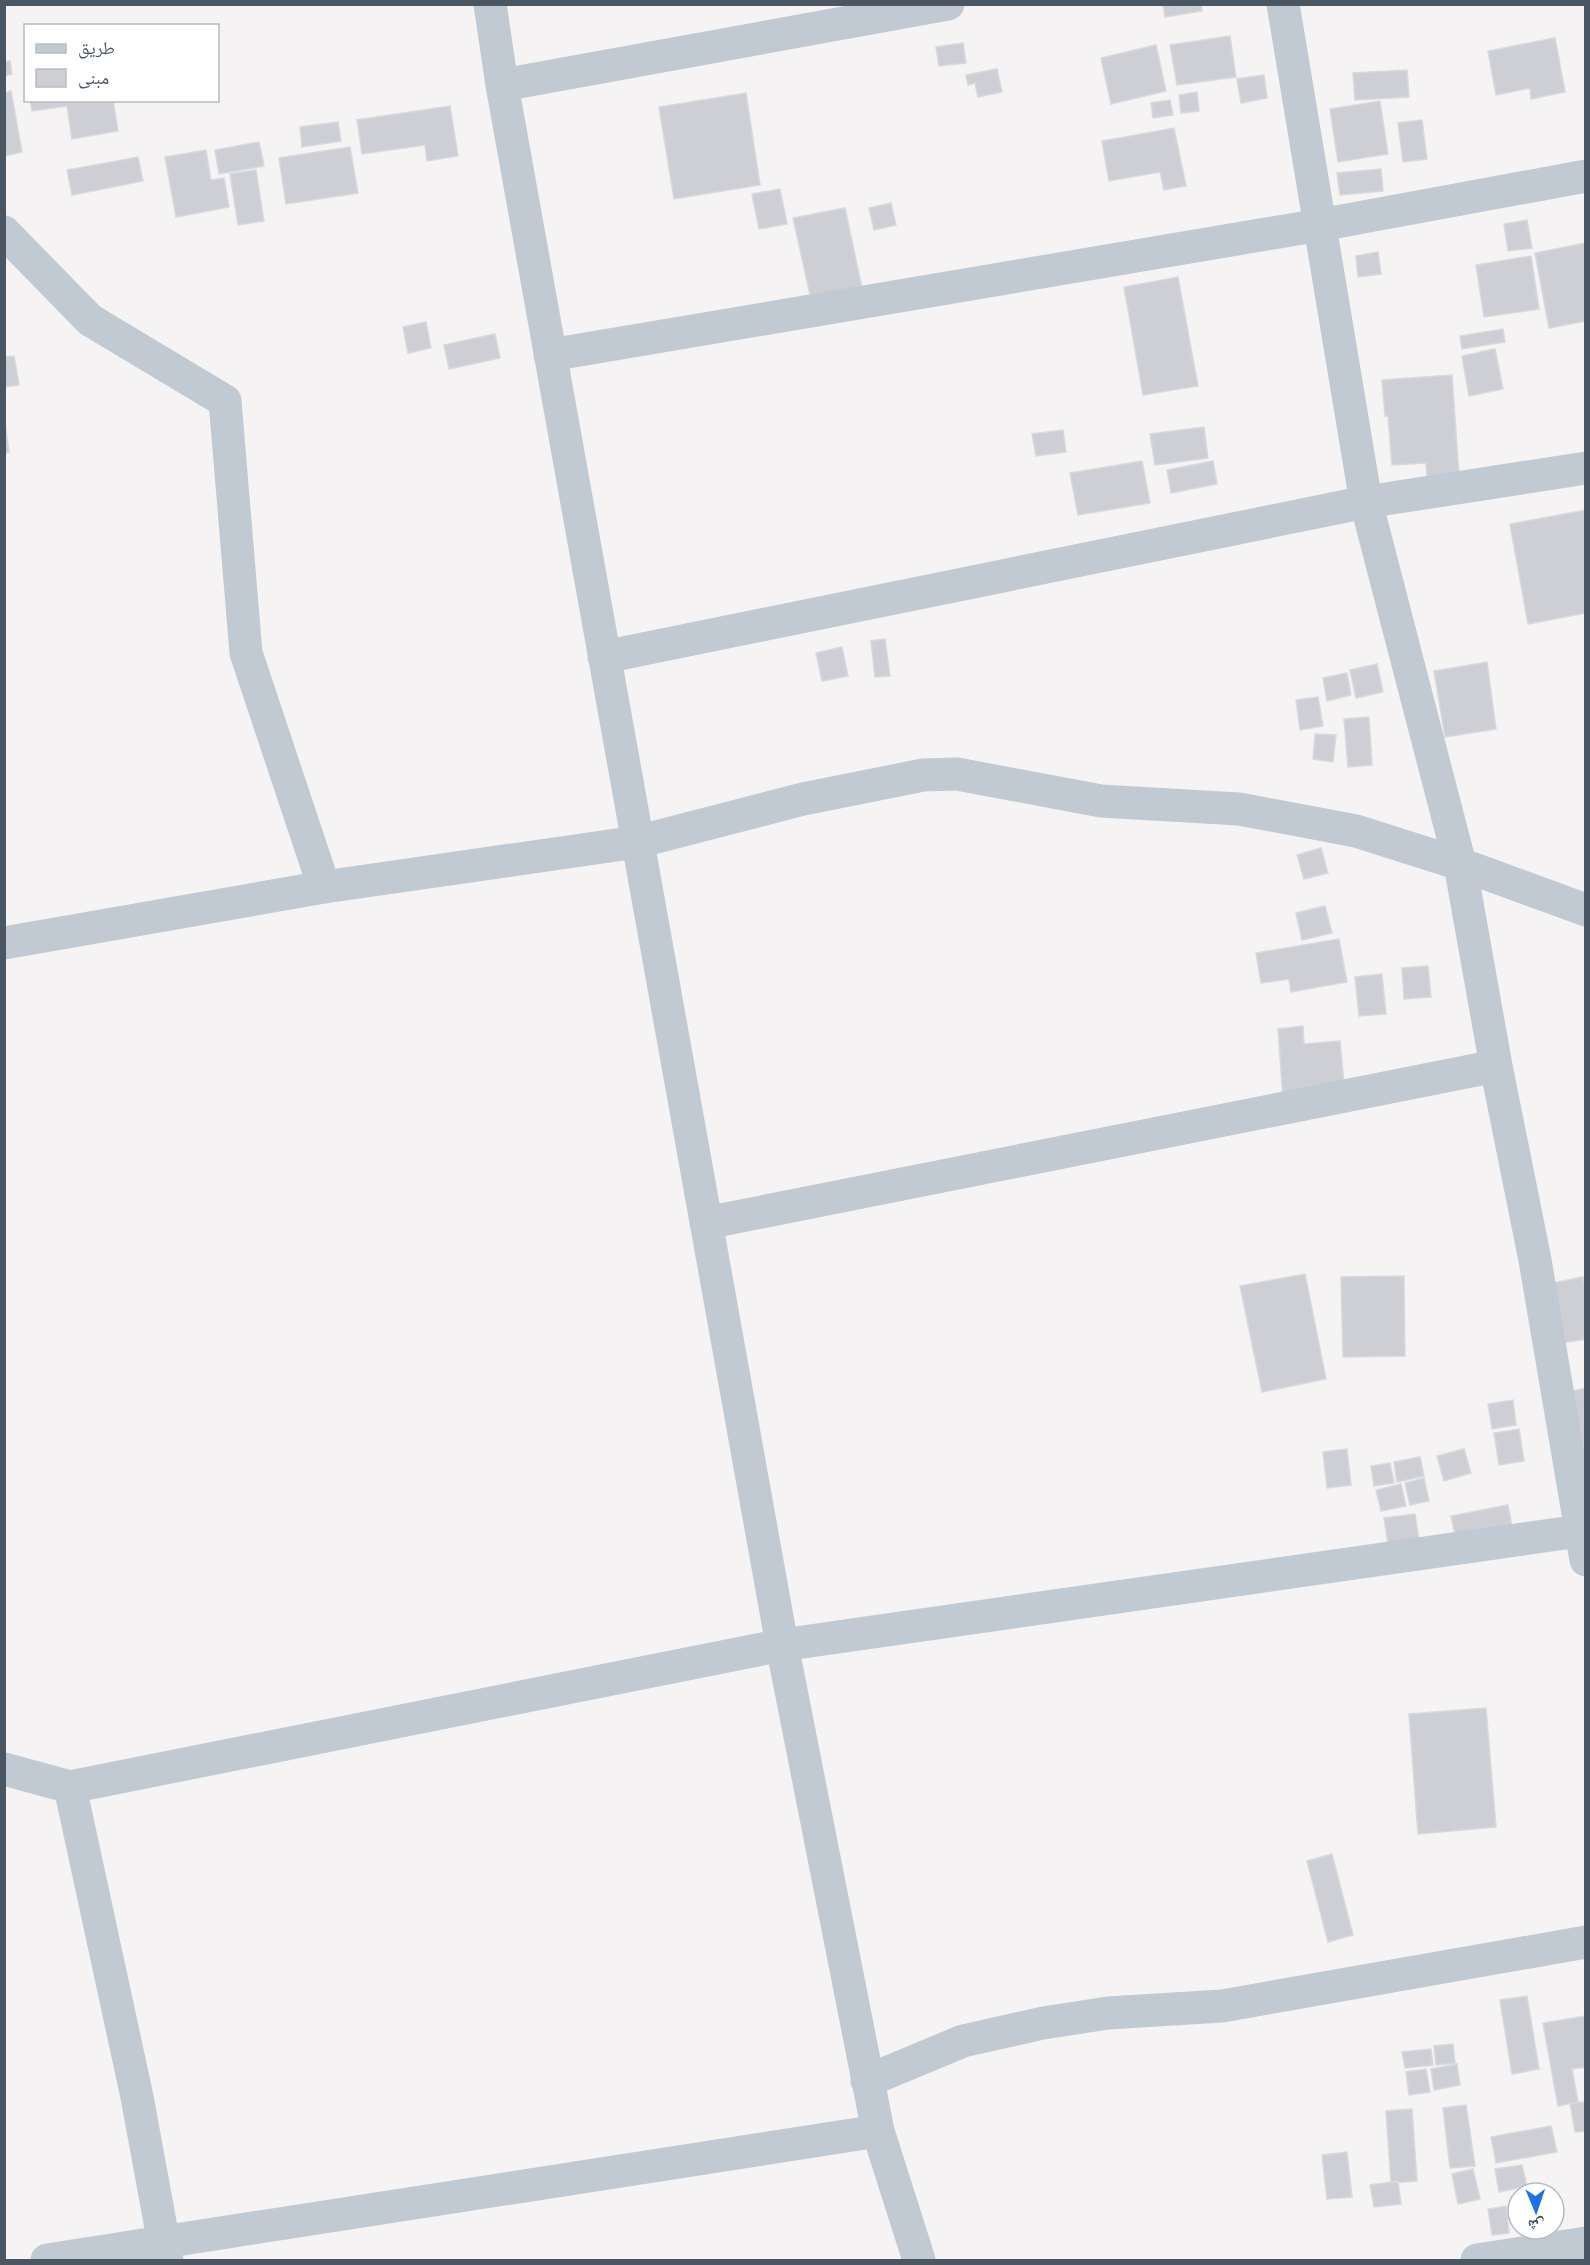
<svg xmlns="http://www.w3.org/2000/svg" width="1590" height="2265" font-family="'Nunito Sans','Noto Naskh Arabic',sans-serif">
	<rect width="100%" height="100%" fill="#f5f3f3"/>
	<path fill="#cdcfd5" stroke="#d7d9de" stroke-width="1.5" d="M1163,4H1201L1202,11L1165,17Z
		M1230,36L1236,77L1177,85L1170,45Z
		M1555,38L1565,92L1531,99L1530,88L1496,95L1488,51Z
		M963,43L966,63L939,66L936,47Z
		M1156,45L1166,91L1111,104L1101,58Z
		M10,61L12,74L4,76V62Z
		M997,69L1002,92L978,97L975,83L968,85L966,75Z
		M1407,70L1409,97L1355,100L1353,73Z
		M1264,75L1267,98L1241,103L1237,79Z
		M11,91L22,152L4,156V93Z
		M1197,92L1199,111L1181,113L1179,95Z
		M746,93L760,185L674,199L659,107Z
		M30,100H113L118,131L72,139L67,106L32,111Z
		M1170,100L1173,115L1153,118L1151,103Z
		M1380,101L1388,154L1338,162L1330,109Z
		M450,106L458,156L427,161L425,145L362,154L357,120Z
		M1422,120L1427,159L1403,162L1398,123Z
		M338,122L341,141L302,147L300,127Z
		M1174,128L1186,186L1164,190L1160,172L1109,181L1102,141Z
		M259,142L264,166L219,174L215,150Z
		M350,147L358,193L286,204L279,158Z
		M206,150L211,180L224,178L229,207L176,217L165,157Z
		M138,157L143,181L72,195L67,170Z
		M1381,169L1383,191L1340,195L1337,173Z
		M256,170L264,221L238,225L230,174Z
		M780,189L787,224L759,229L752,194Z
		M891,203L896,225L874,230L869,208Z
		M845,208L862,288L811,299L793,218Z
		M1527,220L1532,248L1508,251L1504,224Z
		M1586,243V321L1549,328L1535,253Z
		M1378,252L1381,274L1358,277L1356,256Z
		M1531,256L1539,309L1484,317L1476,265Z
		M1178,277L1198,386L1143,395L1124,287Z
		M426,322L431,348L408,353L403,327Z
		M1503,329L1505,342L1462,349L1460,336Z
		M495,334L500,358L449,369L444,345Z
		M1495,349L1503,389L1469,396L1462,356Z
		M14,356L19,385L4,387V357Z
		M1452,375L1459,475L1427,478L1426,463L1392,465L1388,416H1385L1382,380Z
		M4,416L9,452L4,453Z
		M1204,427L1208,458L1155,465L1150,434Z
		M1063,430L1066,452L1036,456L1032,434Z
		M1142,461L1150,503L1078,515L1070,473Z
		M1213,461L1217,484L1171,493L1167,470Z
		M1586,510V613L1528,624L1510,524Z
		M885,639L890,676L875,677L871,641Z
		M842,647L848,676L822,681L816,653Z
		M1487,662L1496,729L1445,737L1434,671Z
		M1377,664L1383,692L1356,698L1350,670Z
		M1347,673L1351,695L1327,701L1323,678Z
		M1318,697L1323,726L1300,730L1296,700Z
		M1369,717L1372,765L1348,767L1344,719Z
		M1315,734L1336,735L1333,762L1313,759Z
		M1321,848L1328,873L1304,879L1297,855Z
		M1325,906L1332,933L1302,940L1296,913Z
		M1339,939L1347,982L1291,992L1289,979L1261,983L1256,953Z
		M1428,966L1431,997L1404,999L1402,968Z
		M1382,974L1386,1014L1359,1016L1355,977Z
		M1303,1026L1304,1044L1340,1041L1345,1093L1283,1099L1278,1029Z
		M1305,1274L1326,1379L1262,1392L1240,1286Z
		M1404,1276L1405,1356L1343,1357L1341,1277Z
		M1583,1277L1586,1294V1339L1562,1343L1552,1283Z
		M1586,1388V1467L1572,1391Z
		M1513,1400L1516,1425L1492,1429L1488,1404Z
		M1519,1429L1524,1461L1499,1465L1494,1433Z
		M1347,1449L1351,1485L1327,1488L1323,1452Z
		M1464,1449L1471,1473L1444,1481L1437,1456Z
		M1420,1457L1424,1476L1397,1482L1394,1462Z
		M1390,1463L1394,1483L1374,1486L1371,1466Z
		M1424,1478L1429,1501L1410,1505L1405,1483Z
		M1401,1484L1406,1506L1381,1511L1376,1490Z
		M1508,1505L1512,1527L1456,1539L1451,1516Z
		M1415,1514L1419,1540L1388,1544L1384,1518Z
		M1486,1708L1496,1827L1418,1834L1409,1714Z
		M1332,1854L1353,1935L1328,1942L1307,1861Z
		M1527,1996L1539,2069L1512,2074L1500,2000Z
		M1586,2016V2067L1572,2069L1578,2102L1558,2106L1543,2023Z
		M1453,2044L1455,2063L1436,2065L1434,2046Z
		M1431,2049L1433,2065L1405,2068L1402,2052Z
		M1457,2064L1460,2085L1434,2090L1431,2069Z
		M1426,2069L1430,2092L1409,2095L1406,2072Z
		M1586,2102V2131L1575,2132L1570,2103Z
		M1466,2105L1475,2166L1450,2168L1443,2108Z
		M1412,2109L1417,2181L1391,2183L1386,2111Z
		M1551,2126L1557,2152L1496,2163L1491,2137Z
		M1347,2152L1352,2197L1327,2199L1322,2155Z
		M1522,2165L1527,2186L1499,2192L1495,2169Z
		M1473,2169L1480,2199L1458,2204L1452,2174Z
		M1398,2181L1401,2204L1374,2207L1370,2185Z
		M1506,2206L1509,2233L1492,2235L1488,2209Z"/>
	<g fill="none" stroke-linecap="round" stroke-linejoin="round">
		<path stroke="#c1cad2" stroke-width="33" d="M490,4L502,85L782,1645L878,2131L919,2260
			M1283,4L1366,502L1460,864L1496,1066L1535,1260L1586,1560
			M502,85L948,4
			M4,232L90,320L225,401L246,653L324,887
			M550,355L1320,225L1586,176
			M604,657L1366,502L1586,468
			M4,943L324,887L637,842L803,799L923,775L957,774L1101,801L1239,809L1356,831L1460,864L1586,910
			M706,1223L1496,1066
			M4,1769L70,1787L782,1645L1586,1530
			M70,1787L137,2097L167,2260
			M867,2081L963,2041L1043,2023L1108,2013L1222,2006L1586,1942
			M47,2260L878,2131
			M1477,2260L1586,2243"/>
	</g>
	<rect width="1590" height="2265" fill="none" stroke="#4a5661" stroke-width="12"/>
	<rect x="24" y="24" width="195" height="78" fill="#ffffff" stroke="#b7bbc0" stroke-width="1.5"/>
	<rect x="36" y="44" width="30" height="9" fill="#c1cad2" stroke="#b7bbc0" stroke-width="1.5"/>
	<text x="78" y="54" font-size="18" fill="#4a5661">طريق</text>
	<rect x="36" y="69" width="30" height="18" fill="#cdcfd5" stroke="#b7bbc0" stroke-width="1.5"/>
	<text x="78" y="84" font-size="18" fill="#4a5661">مبنى</text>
	<g transform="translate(1536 2211) rotate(178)"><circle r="28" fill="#ffffff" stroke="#b7bbc0" stroke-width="1.5"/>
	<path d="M0-4.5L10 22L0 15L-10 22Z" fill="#1a73e8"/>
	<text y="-9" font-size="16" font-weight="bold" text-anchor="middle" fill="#4a5661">ش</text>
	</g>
</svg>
